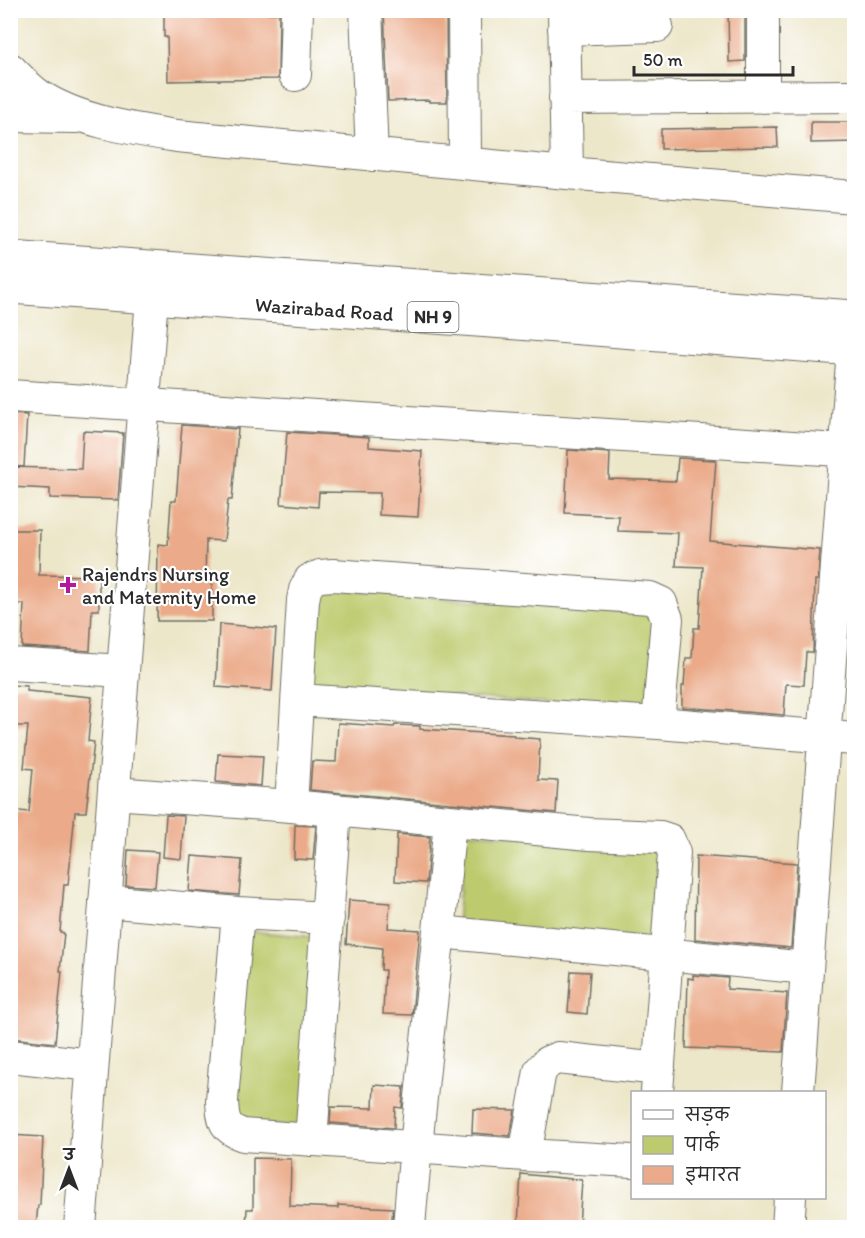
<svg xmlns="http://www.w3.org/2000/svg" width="865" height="1238" font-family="Itim,'Playpen Sans Deva',sans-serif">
	<rect width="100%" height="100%" fill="#fff"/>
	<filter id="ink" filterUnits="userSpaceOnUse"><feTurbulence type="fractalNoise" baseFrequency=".0167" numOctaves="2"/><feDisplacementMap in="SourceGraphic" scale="12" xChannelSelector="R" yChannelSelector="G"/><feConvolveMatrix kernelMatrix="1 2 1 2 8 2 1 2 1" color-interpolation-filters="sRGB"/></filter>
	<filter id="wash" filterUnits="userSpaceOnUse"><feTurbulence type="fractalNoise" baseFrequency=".008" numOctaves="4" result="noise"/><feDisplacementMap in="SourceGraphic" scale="24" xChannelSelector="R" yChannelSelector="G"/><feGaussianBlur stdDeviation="1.35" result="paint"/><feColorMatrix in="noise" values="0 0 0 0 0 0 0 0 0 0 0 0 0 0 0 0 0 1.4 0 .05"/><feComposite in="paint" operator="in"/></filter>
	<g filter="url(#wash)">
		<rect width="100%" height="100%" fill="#ede7ca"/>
		<path fill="#bdcb6e" stroke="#747b4c" stroke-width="1.5" d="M317,588L663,615L656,712L309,685Z
			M465,832L674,850L666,943L457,924Z
			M249,931L322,938L304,1128L231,1121Z"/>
		<g id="blocks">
			<path fill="#ebaa89" d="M384,10H446L447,102H429V100L388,101Z
				M728,10H745V61L729,62Z
				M279,13L278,79L168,81L167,37H164V15Z
				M811,122H855V142L811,143Z
				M777,127L778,147L661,149V129Z
				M10,414L27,415L24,467L10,466Z
				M182,425L238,429L232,500H228L224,541L206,540L205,582H212V621H157L158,544L168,545L171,501H176Z
				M83,431L123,433L118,500L50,498V489L10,487V467L81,469Z
				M287,432L369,437V447L422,451L418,517L379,515L380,493L319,492L318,507L281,504Z
				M568,450L610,453L609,479L676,481L678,458L716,460L710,541L820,550L818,580H815L813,652H806L804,685L786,684L784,715L682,707V686H684L686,658H692L694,628H699L703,567L676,566L678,533L618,531L619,516L565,513Z
				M10,530H40L39,575L99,576V610H92L90,651L22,647L24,604H10Z
				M219,624L276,629L272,691L216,687Z
				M10,685L27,686V691L92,697L88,741L94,742L86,812H75L68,885H64L60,932L64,933L60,971H62L55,1043L10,1038V875L13,848H10V810L29,812L33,769L24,768L28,726H10Z
				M338,723L394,727L395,725L420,726V729L514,735V737L540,739L538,780L558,781L556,813L310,790L312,761L336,762Z
				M218,754L263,756L261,786L216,782Z
				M166,815L184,816L181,859L163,857Z
				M295,825L316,826L313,860L294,859Z
				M397,834L430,837L426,883L395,881Z
				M128,850L158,852L155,887L126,885Z
				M192,856L242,860L239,895L189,891Z
				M696,856L797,863L791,948L695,939Z
				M349,900L390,903L388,928L420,930L412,1015L383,1014L385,970H381L382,948L346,944Z
				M571,971L590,972L587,1014L568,1012Z
				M693,975L728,978L727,989L787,993L783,1052L686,1048L688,978L693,979Z
				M374,1085L404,1087L402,1108L395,1107L394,1128L330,1123L331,1107L373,1108Z
				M473,1109L515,1110L510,1136L472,1133Z
				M10,1135L43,1137L40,1205H38L36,1227H10Z
				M253,1158L291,1159L290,1206L338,1208V1205L393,1208L391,1227H246L247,1209H253Z
				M521,1174L582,1180L579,1226L518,1224Z"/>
		</g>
	</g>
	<g filter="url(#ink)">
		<use href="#blocks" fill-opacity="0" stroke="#6f6d63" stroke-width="1.5"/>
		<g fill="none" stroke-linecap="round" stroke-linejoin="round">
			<g stroke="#6f6d63" stroke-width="34">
				<path id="minor" d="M366,10L372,155
					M464,10L465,163
					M564,10L567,173
					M763,10V97
					M564,29L657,26
					M10,69C19,78 28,88 38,95C77,121 132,129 177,136L567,173L854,197
					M295,75L297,10
					M565,98L854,96
					M10,116L76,117
					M10,396L854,451
					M10,664L123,671
					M298,700L658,723L854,739
					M114,793L291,806L589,834L660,837L669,840L674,853L657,1092
					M291,806L303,600L305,590L310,580L320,576L333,575L650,598L661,603L667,619L658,723
					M105,901L238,913L328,918
					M238,913L222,1100C223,1119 223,1128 243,1135L525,1155L632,1161
					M440,932L807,968
					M10,1056L92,1065
					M798,1092L853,349L854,321
					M311,1140L335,811
					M525,1155L540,1071L548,1062L558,1058L659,1069
					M80,1228L152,297
					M409,1228C419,1092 438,957 450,821
					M788,1228L790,1198"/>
			</g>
			<g stroke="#6f6d63" stroke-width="35">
				<g id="highway">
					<path d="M10,257L854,317"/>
					<path id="s1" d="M10,287L505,322L854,349"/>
				</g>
			</g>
			<use href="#minor" stroke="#fff" stroke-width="32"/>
			<use href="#highway" stroke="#fff" stroke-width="33"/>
		</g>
	</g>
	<path fill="#b5179e" stroke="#fff" stroke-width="2" d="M65 576h6v6h6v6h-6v6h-6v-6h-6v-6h6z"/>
	<g text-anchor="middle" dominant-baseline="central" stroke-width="4.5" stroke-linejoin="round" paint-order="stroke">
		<rect fill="#fff" stroke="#6b6b6b" stroke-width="1.5" x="407.5" y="302" width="51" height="30" rx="4.5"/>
		<g font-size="18" font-weight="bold" fill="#2b2b2b">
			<text x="433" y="317">NH 9</text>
		</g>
		<g font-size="20" fill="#2b2b2b" stroke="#fff">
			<text stroke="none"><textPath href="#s1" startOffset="315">Wazirabad Road</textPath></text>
		</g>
		<g font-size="20" fill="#2b2b2b" stroke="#fff" text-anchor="start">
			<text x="82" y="574">Rajendrs Nursing<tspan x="82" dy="23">and Maternity Home</tspan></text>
		</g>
	</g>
	<rect width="865" height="1238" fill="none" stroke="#fff" stroke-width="36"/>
	<rect x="631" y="1091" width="195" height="108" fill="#ffffff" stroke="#aaaaaa" stroke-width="1.5"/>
	<rect x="643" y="1110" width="30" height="9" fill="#ffffff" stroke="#aaaaaa" stroke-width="1.5"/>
	<text x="685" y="1121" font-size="18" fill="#2b2b2b">सड़क</text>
	<rect x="643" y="1136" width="30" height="18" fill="#bdcb6e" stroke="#aaaaaa" stroke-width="1.5"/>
	<text x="685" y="1151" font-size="18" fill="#2b2b2b">पार्क</text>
	<rect x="643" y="1166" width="30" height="18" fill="#ebaa89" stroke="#aaaaaa" stroke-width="1.5"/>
	<text x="685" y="1181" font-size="18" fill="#2b2b2b">इमारत</text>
	<g transform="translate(69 1169)" stroke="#ffffff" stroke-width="4.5" paint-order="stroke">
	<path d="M0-4.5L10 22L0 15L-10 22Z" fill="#2b2b2b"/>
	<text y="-9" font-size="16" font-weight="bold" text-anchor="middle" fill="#2b2b2b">उ</text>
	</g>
	<path d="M634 66v9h159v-9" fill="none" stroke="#2b2b2b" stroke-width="3"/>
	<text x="643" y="66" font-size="18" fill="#2b2b2b" stroke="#ffffff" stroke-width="4.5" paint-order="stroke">50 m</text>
</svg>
